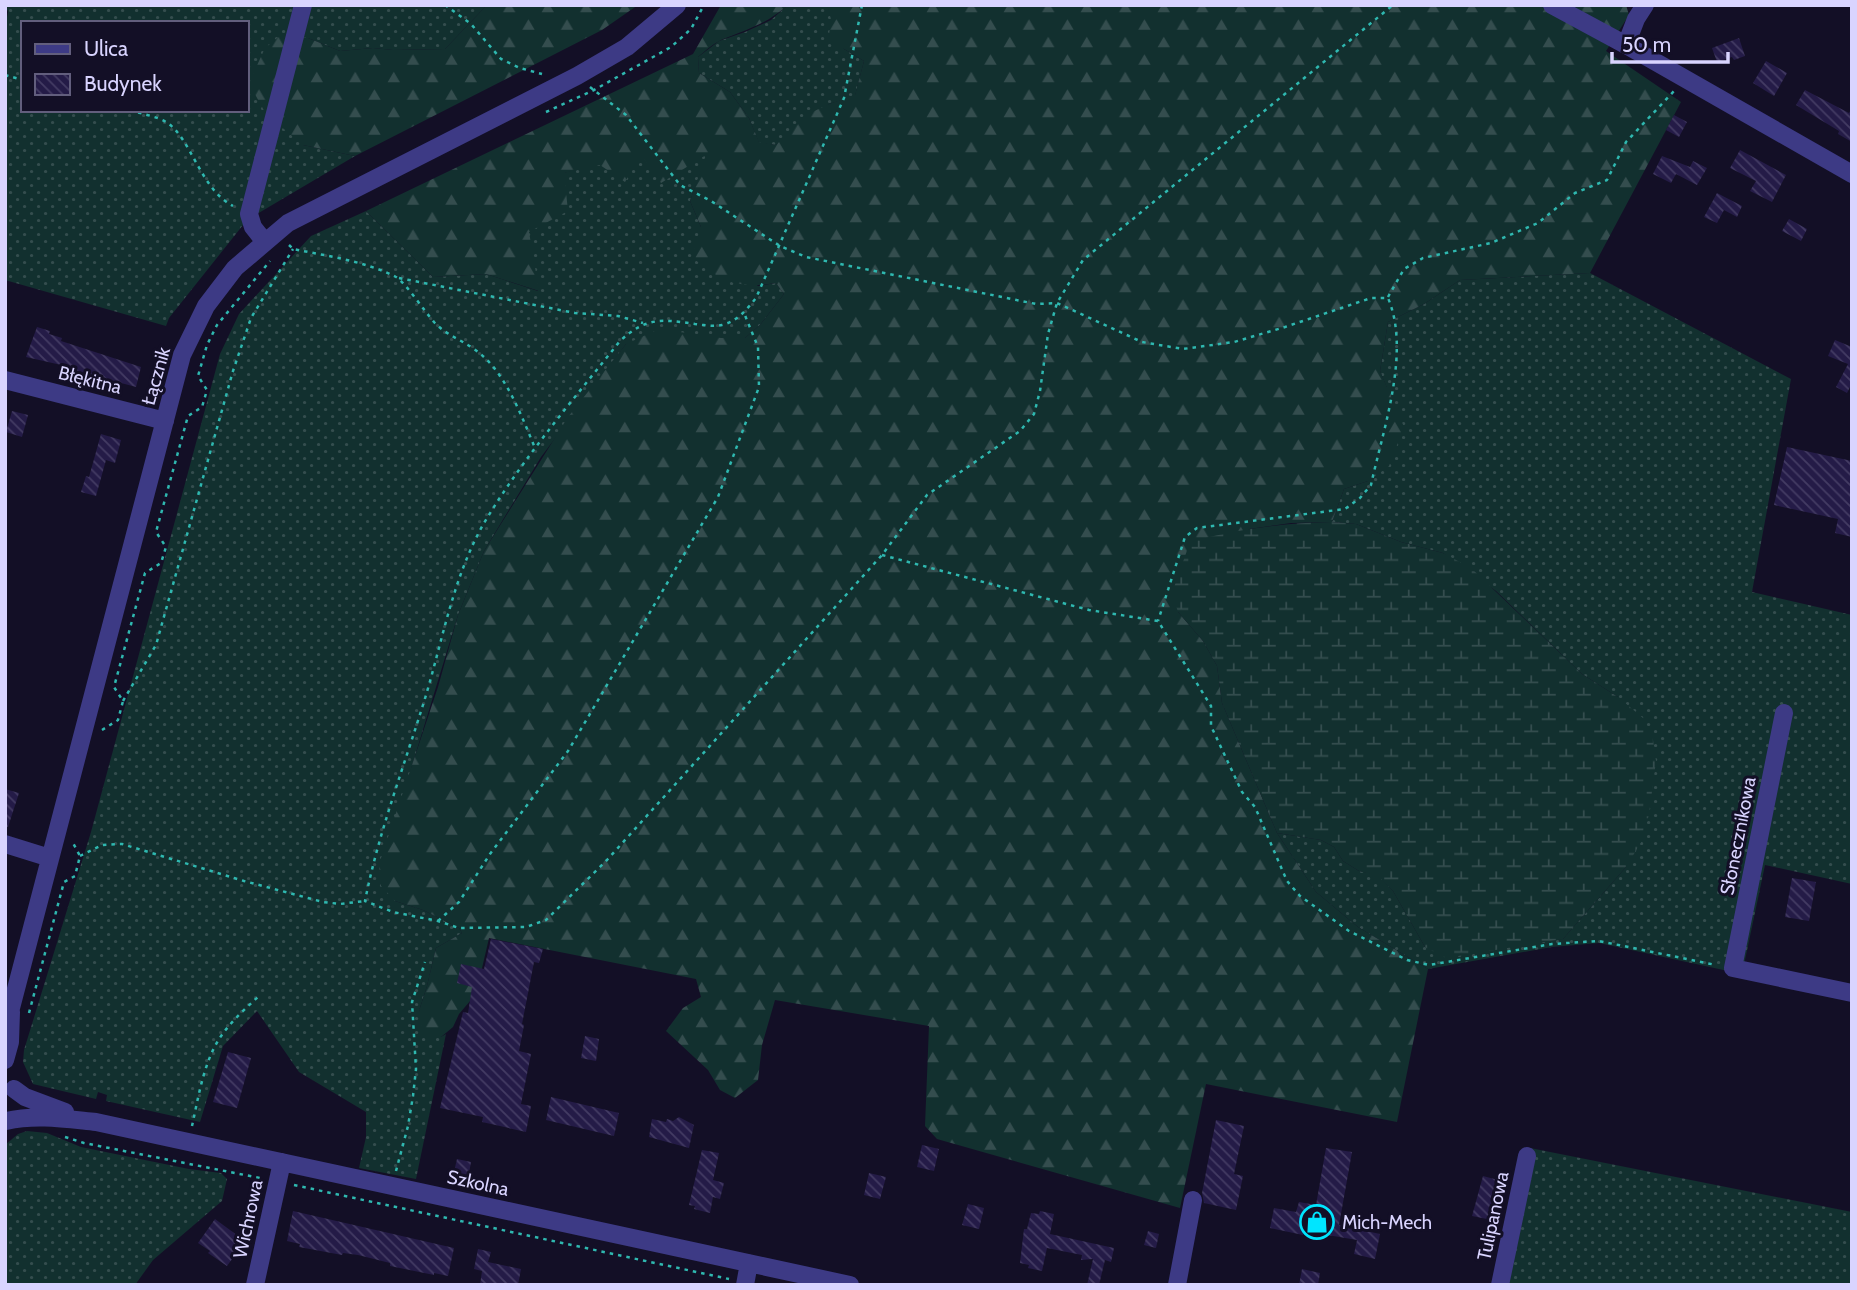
<svg xmlns="http://www.w3.org/2000/svg" width="1857" height="1290" font-family="Cabin,sans-serif">
	<defs>
		<pattern id="grass-dots" width="8" height="8" patternUnits="userSpaceOnUse" patternTransform="scale(1.75)"><rect width="8" height="8" fill="#12302f"/><path d="M2 2h.1M6 6h.1" fill="none" stroke="#344d4e" stroke-width="1.8" stroke-linecap="round"/></pattern>
		<pattern id="forest-firs" width="22" height="20" patternUnits="userSpaceOnUse" patternTransform="scale(1.75)"><rect width="22" height="20" fill="#12302f"/><path d="M5 1l3.5 6h-7zM16 11l3.5 6h-7z" fill="#344d4e"/></pattern>
		<pattern id="wetland-marsh" width="20" height="14" patternUnits="userSpaceOnUse" patternTransform="scale(1.75)"><rect width="20" height="14" fill="#12302f"/><path d="M1 5h8M5 5V1M11 12h8M15 12V8" fill="none" stroke="#344d4e"/></pattern>
		<pattern id="building-back-hatch" width="6" height="6" patternUnits="userSpaceOnUse" patternTransform="scale(1.75)"><rect width="6" height="6" fill="#241b47"/><path d="M-1 5l2 2M0 0l6 6M5-1l2 2" fill="none" stroke="#433b63"/></pattern>
	</defs>
	<rect width="100%" height="100%" fill="#130f26"/>
	<path fill="url(#grass-dots)" fill-rule="evenodd" d="M5,5H487L445,49L393,50L373,48L340,51L308,38L303,145L355,156L247,220L169,318L166,326L5,280V27L8,12ZM23,23H247V110H23Z
		M788,5H827L844,49L864,61L855,96L829,104L776,145L759,143L749,118L730,92L699,73L698,57L719,41L745,32L771,20Z
		M641,153L707,155L690,201L701,227L758,286L776,283L784,294L760,325L745,338L626,344L541,457L484,551L458,615L411,769L395,901L423,910L459,928L462,933L436,948L427,986L419,1011L441,1037L446,1034L416,1179L359,1168L366,1137V1112L299,1072L257,1011L223,1046L200,1122L106,1101L107,1095L98,1092L96,1099L33,1084L23,1062L24,1050L91,832L220,354L239,314L311,236L366,211L433,277L486,274L538,291L528,232L563,173Z
		M1590,273L1791,379L1752,592L1852,615V884L1765,865L1742,974L1599,943L1552,947L1428,969L1358,927L1316,892L1277,833L1321,840L1334,847L1343,861L1359,871L1378,875L1393,891L1425,947L1563,939L1626,867L1618,697L1582,674L1496,591L1443,553L1401,542L1356,524L1332,522L1344,489L1368,481L1387,388L1380,371L1388,322L1424,304L1460,280Z
		M27,1131L47,1133L81,1147L189,1169L221,1173L227,1179L222,1201L153,1260L135,1285H5V1145L18,1134Z
		M1530,1148L1852,1212V1285H1501Z"/>
	<path fill="url(#forest-firs)" d="M487,5H638L602,30L355,156L303,145L266,114L252,89L254,72L265,48L282,34L308,38L340,51L373,48L393,50L445,49Z
		M721,5H788C765,25 748,29 721,40C713,44 705,51 698,57L699,73L730,92L749,118L759,142L776,145L804,116L829,104L855,95L864,61L844,49L829,35L831,19L827,5H1626L1629,15L1606,51L1681,102L1590,273L1460,280L1424,304L1388,322L1380,371L1404,427L1389,466L1368,481L1344,489L1332,522L1291,523L1249,529L1178,612L1203,641L1217,666L1222,703L1277,833L1316,892L1358,927L1428,969L1397,1122L1206,1084L1180,1208L937,1139L925,1126L929,1026L775,1000L762,1045L758,1080L735,1098L720,1090L708,1070L666,1031L683,1008L701,997L696,979L489,938L476,994L459,1014L453,1027L441,1037L423,1033L419,1011L427,986L436,948L462,933L459,928L423,910L395,901L381,886L379,864L438,687L458,615L484,551L568,417L626,344L659,329L721,338H745L760,325L784,294L776,283C736,289 722,282 692,257L701,227L690,201L706,155L661,183L641,154L625,182L600,165L564,173L568,211L529,232L539,291L486,274L433,277L366,211L693,54Z"/>
	<path fill="url(#wetland-marsh)" d="M1332,522L1356,524L1401,542L1443,553L1471,568L1582,674L1618,697L1643,718L1653,740L1656,761L1649,814L1643,839L1626,867L1563,939L1446,958L1425,947L1393,891L1378,876L1359,871L1343,861L1334,847L1321,840L1277,833L1222,703L1217,666L1203,641L1178,612L1172,593L1190,542C1237,529 1283,523 1332,522Z"/>
	<path fill="url(#building-back-hatch)" d="M1739,38L1745,56L1734,60L1732,57L1717,62L1712,48Z
		M1766,61L1787,73L1774,96L1753,83Z
		M1805,90L1849,113L1852,108V142L1838,134L1839,131L1796,105Z
		M1674,115L1687,122L1679,137L1666,130Z
		M1740,150L1786,175L1772,202L1750,191L1756,181L1730,168Z
		M1662,156L1690,167L1693,161L1707,168L1697,185L1676,174L1671,183L1653,174Z
		M1717,193L1742,206L1737,217L1724,210L1717,223L1704,217Z
		M1789,219L1807,229L1801,241L1782,231Z
		M37,327L50,331L49,334L62,338L61,341L141,367L136,387L69,369L70,367L26,357Z
		M1835,340L1852,347V383L1847,393L1836,387L1848,364L1828,356Z
		M12,411L28,415L22,437L6,432Z
		M101,434L121,440L115,463L106,460L96,496L81,492L86,476L89,477Z
		M1787,447L1852,461V537L1835,533L1838,519L1774,505Z
		M5,789L19,793L8,827L5,826Z
		M1792,878L1816,882L1809,921L1785,917Z
		M491,939L543,949L539,963L534,962L522,1024L524,1025L519,1051L531,1054L521,1104L531,1106L526,1132L482,1122L483,1117L440,1108L463,1012L468,1013L472,987L457,983L461,964L484,969Z
		M585,1036L599,1039L596,1061L581,1058Z
		M228,1052L251,1058L237,1108L213,1102Z
		M551,1097L619,1113L614,1136L546,1120Z
		M679,1117L694,1125L689,1148L649,1137L652,1119L666,1122L667,1119L673,1121Z
		M1216,1120L1244,1126L1234,1174L1243,1176L1236,1210L1204,1203L1202,1193Z
		M922,1145L939,1149L934,1171L917,1167Z
		M1326,1148L1352,1152L1339,1225L1380,1234L1375,1259L1354,1254L1357,1240L1304,1231L1303,1235L1270,1228L1274,1208L1296,1212L1299,1202L1316,1205Z
		M702,1150L719,1153L713,1180L724,1183L720,1199L713,1197L710,1213L694,1209L695,1206L689,1205Z
		M457,1159L471,1162L468,1179L453,1176Z
		M869,1173L886,1177L880,1199L864,1195Z
		M1483,1176L1498,1180L1492,1220L1472,1216Z
		M968,1204L984,1208L979,1229L962,1225Z
		M293,1211L454,1248L448,1276L434,1273V1275L390,1266V1263L358,1255L343,1253L342,1255L299,1247L300,1244L287,1241Z
		M1040,1211L1054,1214L1050,1234L1114,1248L1111,1262L1105,1260L1099,1285H1087L1093,1259L1081,1260L1082,1255L1047,1248L1042,1271L1028,1268L1029,1265L1020,1263L1024,1229H1027L1031,1213L1039,1214Z
		M215,1219L245,1241L227,1266L208,1253L210,1251L198,1243Z
		M1148,1231L1159,1234L1156,1248L1144,1245Z
		M478,1249L491,1252L488,1262L521,1269L518,1285H480L482,1271L474,1269Z
		M1302,1269L1320,1273L1318,1285H1299Z"/>
	<g fill="none" stroke-linecap="round" stroke-linejoin="round">
		<path stroke="#2fb8b0" stroke-width="2.5" stroke-dasharray="3.5 5" stroke-linecap="butt" d="M445,5L471,24L501,59L520,68L542,74
			M862,5L844,98L756,298C747,309 738,321 722,325C714,327 704,325 695,324C662,319 646,317 620,341C573,400 523,458 484,523C451,581 442,646 422,708C402,772 378,835 365,901L393,912L438,921L459,928L526,927L546,920L607,860L882,555L927,495L1020,431L1034,414L1040,391L1048,334L1057,303L1083,260L1393,5
			M5,75L23,80
			M590,87L626,115L680,185L711,201L780,246L806,257L1036,304L1057,303L1142,342L1183,349L1234,342L1285,327L1371,298H1388C1411,352 1383,429 1371,485L1360,498L1345,509L1197,528L1185,537L1158,621
			M130,110C141,114 156,116 166,122C191,137 200,189 233,206
			M546,112L594,90L671,47L691,29L704,5
			M289,245L293,249C327,256 365,261 396,277C405,282 425,312 434,322C446,335 460,339 474,349C505,370 521,415 535,448
			M399,278L575,313L618,316L643,323
			M1388,297L1404,269L1423,258L1491,243L1538,223L1575,193L1607,180L1626,142L1675,90
			M882,555L1089,610L1158,621L1211,706V726L1242,792L1255,807L1287,881L1300,896L1349,931L1407,960L1429,965L1552,944L1599,941L1716,965
			M123,701L156,645L233,371L251,318L293,249
			M102,730L118,720L123,701L114,687L145,573L161,563L166,547L156,532L188,416L202,407L207,390L198,376L207,345L217,325L270,261
			M80,856L102,845L122,844L244,881L323,902L340,904L365,901
			M438,921L459,902L490,854L568,751L718,497L759,387L758,347L744,313
			M29,1013L64,882L75,876L80,856L72,841
			M192,1126C199,1095 204,1058 224,1032C234,1019 247,1007 259,996
			M65,1137L84,1143L260,1178
			M396,1171L408,1126L413,1096L416,1069L412,1002L425,962
			M294,1185L729,1279"/>
		<path stroke="#3d3a85" stroke-width="18" d="M1552,5L1626,45L1852,174
			M1626,45L1636,19L1645,5
			M265,242L253,227L249,214L303,5
			M5,380L165,421
			M1784,713L1733,968L1852,993
			M5,844L50,858
			M5,1023L11,1008L182,355L206,306L235,268L288,223L577,76L627,47L677,5
			M5,1060L10,1042L11,1012
			M14,1089L25,1097L65,1112
			M6,1121C36,1114 66,1119 96,1122L850,1285
			M255,1285L282,1162
			M745,1285L749,1263
			M1177,1285L1193,1200
			M1500,1285L1527,1156"/>
	</g>
	<defs>
		<g id="shop-ring" transform="scale(1.75)"><circle r="9.5" fill="#130f26" stroke="#00e5ff" stroke-width="1.5"/><path d="M-5-2.5h2.3a2.7 3.5 0 0 1 5.4 0H5L5.5 6h-11ZM-1.5-2.5h3a1.5 2.3 0 0 0-3 0Z" fill="#00e5ff"/></g>
	</defs>
	<g fill-rule="evenodd">
		<use href="#shop-ring" x="1317" y="1222"/>
	</g>
	<g text-anchor="middle" dominant-baseline="central" stroke-width="6" stroke-linejoin="round" paint-order="stroke">
		<g font-size="19" fill="#d9d4ff" stroke="#130f26">
			<text transform="translate(156 376) rotate(-74)">Łącznik</text>
			<text transform="translate(90 380) rotate(14)">Błękitna</text>
			<text transform="translate(1738 836) rotate(-79)">Słonecznikowa</text>
			<text transform="translate(478 1183) rotate(12)">Szkolna</text>
			<text transform="translate(1493 1216) rotate(-78)">Tulipanowa</text>
			<text transform="translate(248 1219) rotate(-78)">Wichrowa</text>
		</g>
		<g font-size="19" fill="#d9d4ff" stroke="#130f26" text-anchor="start">
			<text x="1342" y="1222">Mich-Mech</text>
		</g>
	</g>
	<rect width="1857" height="1290" fill="none" stroke="#d9d4ff" stroke-width="14"/>
	<rect x="21" y="21" width="228" height="91" fill="#130f26" stroke="#625e7d" stroke-width="2"/>
	<rect x="35" y="44" width="35" height="10" fill="#3d3a85" stroke="#625e7d" stroke-width="2"/>
	<text x="84" y="56" font-size="21" fill="#d9d4ff">Ulica</text>
	<rect x="35" y="74" width="35" height="21" fill="url(#building-back-hatch)" stroke="#625e7d" stroke-width="2"/>
	<text x="84" y="91" font-size="21" fill="#d9d4ff">Budynek</text>
	<path d="M1612 52v10h116v-10" fill="none" stroke="#d9d4ff" stroke-width="3.5"/>
	<text x="1622" y="52" font-size="21" fill="#d9d4ff" stroke="#130f26" stroke-width="5" paint-order="stroke">50 m</text>
</svg>
